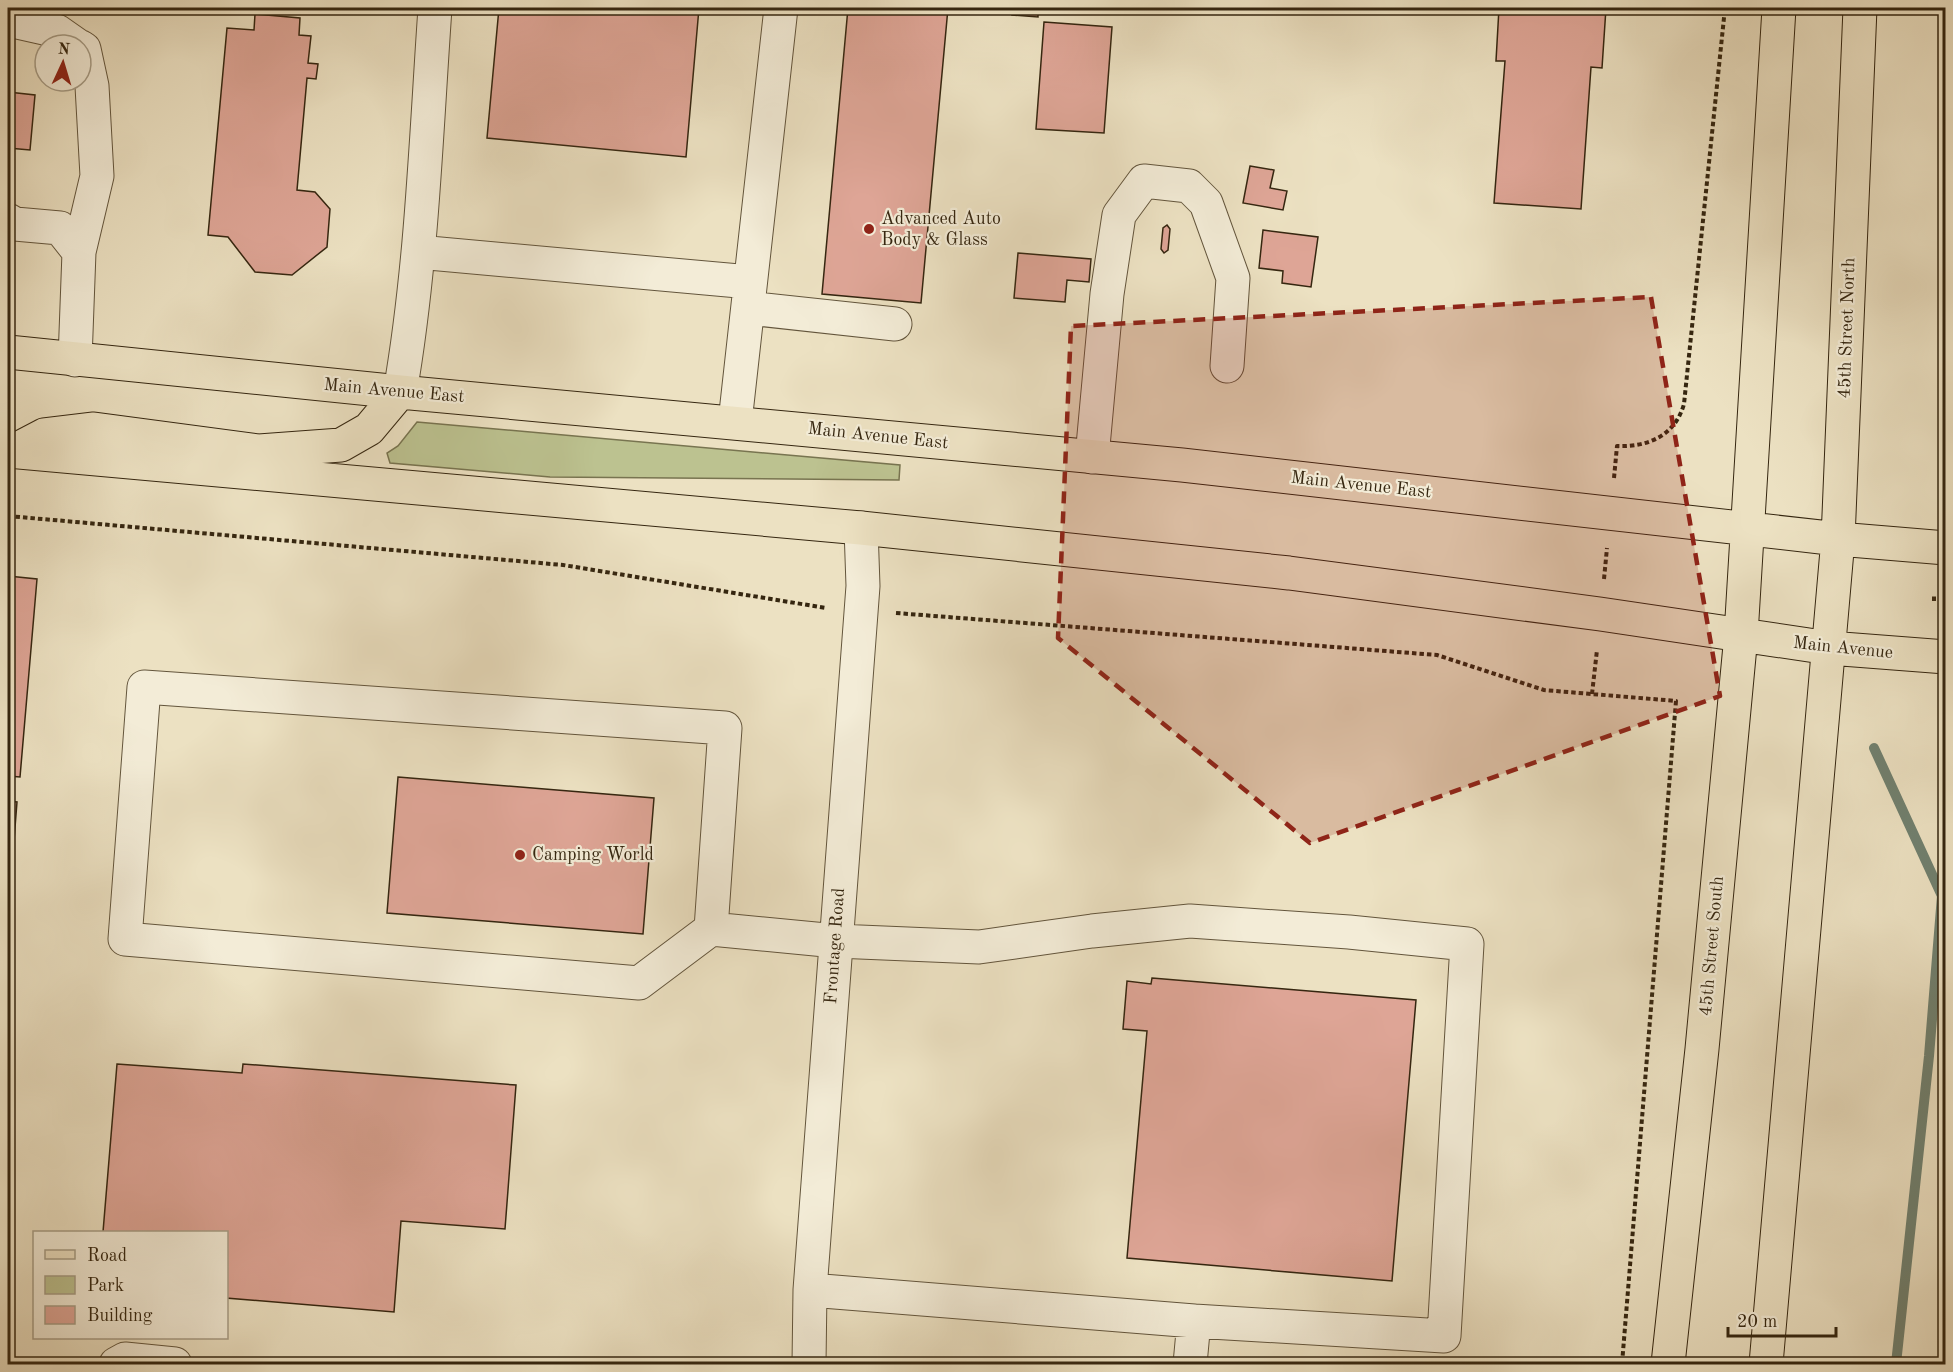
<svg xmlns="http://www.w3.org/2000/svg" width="1953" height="1372" font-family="'Old Standard TT',serif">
	<rect width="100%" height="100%" fill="#ece1c2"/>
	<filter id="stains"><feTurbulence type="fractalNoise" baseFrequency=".00333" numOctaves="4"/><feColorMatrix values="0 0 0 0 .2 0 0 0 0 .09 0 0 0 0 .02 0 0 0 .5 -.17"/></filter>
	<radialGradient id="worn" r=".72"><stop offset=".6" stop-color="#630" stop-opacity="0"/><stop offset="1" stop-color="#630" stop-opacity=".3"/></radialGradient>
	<path fill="#bcc290" stroke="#787450" stroke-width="1.5" d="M417,422L900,465L899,480L550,477L390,463L387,453L398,446Z"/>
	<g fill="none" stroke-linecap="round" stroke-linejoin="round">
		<path stroke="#718170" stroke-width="10" d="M1874,748L1942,896L1929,1056L1896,1364"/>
	</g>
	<path fill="#dea596" stroke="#352610" stroke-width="1.5" d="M499,8H699L686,157L487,138Z
		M848,8H948L921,303L822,294Z
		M1013,8H1038V17L1012,15Z
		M1499,8H1606L1602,68L1591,67L1581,209L1494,203L1505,61H1496Z
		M255,14L300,18L299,35L311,36L308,63L318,64L316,79L307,78L297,190L315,192L330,209L327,247L292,275L255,272L228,237L208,235L227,28L254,30Z
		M1044,22L1112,27L1104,133L1036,129Z
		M8,92L35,95L30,150L8,148Z
		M1250,166L1274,170L1270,188L1287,191L1283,210L1243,203Z
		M1167,225L1170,229L1168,250L1164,253L1161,249L1163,228Z
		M1263,230L1318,237L1311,287L1282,283L1283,271L1259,268Z
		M1018,253L1091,259L1089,282L1067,280L1065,302L1014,298Z
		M8,576L37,579L20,777L8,776Z
		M398,777L654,798L643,934L387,913Z
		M8,801L17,802L8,917Z
		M1152,978L1416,1000L1392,1281L1127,1258L1147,1031L1123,1029L1127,981L1151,984Z
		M117,1064L242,1073L243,1064L516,1085L505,1229L401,1221L394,1312L226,1298V1232H103Z"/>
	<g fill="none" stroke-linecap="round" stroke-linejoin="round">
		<g stroke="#63553c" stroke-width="35">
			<path id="minor" d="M8,20L57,31L77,45
				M8,220L15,224L60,228L79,252
				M418,252L750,282
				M748,308L895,324
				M75,360L79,252L97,176L92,86L84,49L81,47
				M400,392C422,265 426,136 435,8
				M735,422L781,8
				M1092,457L1107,294L1119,215L1144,181L1189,186L1206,203L1233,278L1227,366
				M711,929L639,983L125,939L144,687L725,728L711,929L836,941L979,947L1092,931L1190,921L1349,932L1467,944L1444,1336L1194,1321
				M810,1290L1194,1321L1190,1364
				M116,1364L125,1359L175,1364
				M809,1364L810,1290L863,586L861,528"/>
		</g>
		<g stroke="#352610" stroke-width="35">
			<path id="major" d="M8,352L400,392L1182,465L1838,539L1946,548
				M23,446L44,435L94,429L259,451L341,445L369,429L400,392
				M8,451L861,528L1289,573L1600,614L1829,648L1946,657
				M1668,1364L1702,1049L1741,635L1779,8
				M1766,1364L1838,539L1860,8"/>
		</g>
		<path stroke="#352610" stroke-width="4" stroke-dasharray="4.5 3" stroke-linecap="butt" d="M1614,478L1617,446C1648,447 1675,436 1684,404L1725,8
			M8,516L563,565L826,608
			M1604,579L1607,548
			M1934,601V595
			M896,613L1437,655L1544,690L1676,701L1622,1364
			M1592,694L1597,650"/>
		<use href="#minor" stroke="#f3ecd7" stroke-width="33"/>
		<use href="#major" stroke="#ece1c2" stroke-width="33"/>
	</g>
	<path fill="#8f2418" fill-opacity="0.2" stroke="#8f2418" stroke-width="4.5" stroke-dasharray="12 8" stroke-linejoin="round" d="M1651,297L1720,696L1310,843L1058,638L1071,326Z"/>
	<g fill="#8f2418" stroke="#f3ecd7" stroke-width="2">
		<circle cx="869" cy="229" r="6"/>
		<circle cx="520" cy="855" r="6"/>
	</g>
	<g text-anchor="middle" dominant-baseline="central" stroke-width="4.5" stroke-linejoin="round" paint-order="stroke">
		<g font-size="18" fill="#352610" stroke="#f3ecd7" text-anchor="start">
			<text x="881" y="219">Advanced Auto<tspan x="881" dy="21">Body &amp; Glass</tspan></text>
			<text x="532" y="855">Camping World</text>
		</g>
		<g font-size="18" fill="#352610" stroke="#f3ecd7">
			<text transform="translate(1847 328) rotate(-88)">45th Street North</text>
			<text transform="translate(394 391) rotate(5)">Main Avenue East</text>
			<text transform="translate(878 436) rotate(6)">Main Avenue East</text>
			<text transform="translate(1361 485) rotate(6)">Main Avenue East</text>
			<text transform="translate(1843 648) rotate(6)">Main Avenue</text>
			<text transform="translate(835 946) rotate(-86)">Frontage Road</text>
			<text transform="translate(1712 946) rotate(-85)">45th Street South</text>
		</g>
	</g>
	<rect width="1953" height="1372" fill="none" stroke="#ece1c2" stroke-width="30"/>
	<rect x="9" y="9" width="1935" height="1354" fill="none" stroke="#352610" stroke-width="3"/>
	<rect x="15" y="15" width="1923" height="1342" fill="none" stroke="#352610" stroke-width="1.5"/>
	<rect x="33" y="1231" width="195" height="108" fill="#f3ecd7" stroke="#a79d87" stroke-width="1.5"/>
	<rect x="45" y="1250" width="30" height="9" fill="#ece1c2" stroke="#a79d87" stroke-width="1.5"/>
	<text x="87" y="1261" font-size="18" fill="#352610">Road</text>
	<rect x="45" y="1276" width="30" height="18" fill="#bcc290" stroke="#a79d87" stroke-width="1.5"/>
	<text x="87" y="1291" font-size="18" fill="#352610">Park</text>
	<rect x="45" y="1306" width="30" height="18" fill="#dea596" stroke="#a79d87" stroke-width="1.5"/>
	<text x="87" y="1321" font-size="18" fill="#352610">Building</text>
	<g transform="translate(63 63) rotate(4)"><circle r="28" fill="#f3ecd7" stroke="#a79d87" stroke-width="1.5"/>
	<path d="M0-4.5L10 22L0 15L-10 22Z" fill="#8f2418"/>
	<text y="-9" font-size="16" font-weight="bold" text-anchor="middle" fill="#352610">N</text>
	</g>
	<path d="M1728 1327v9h108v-9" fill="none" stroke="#352610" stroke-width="3"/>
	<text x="1737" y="1327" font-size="18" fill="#352610" stroke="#f3ecd7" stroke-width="4.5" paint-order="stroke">20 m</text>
	<rect width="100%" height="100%" filter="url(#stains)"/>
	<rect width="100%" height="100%" fill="url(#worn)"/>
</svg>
